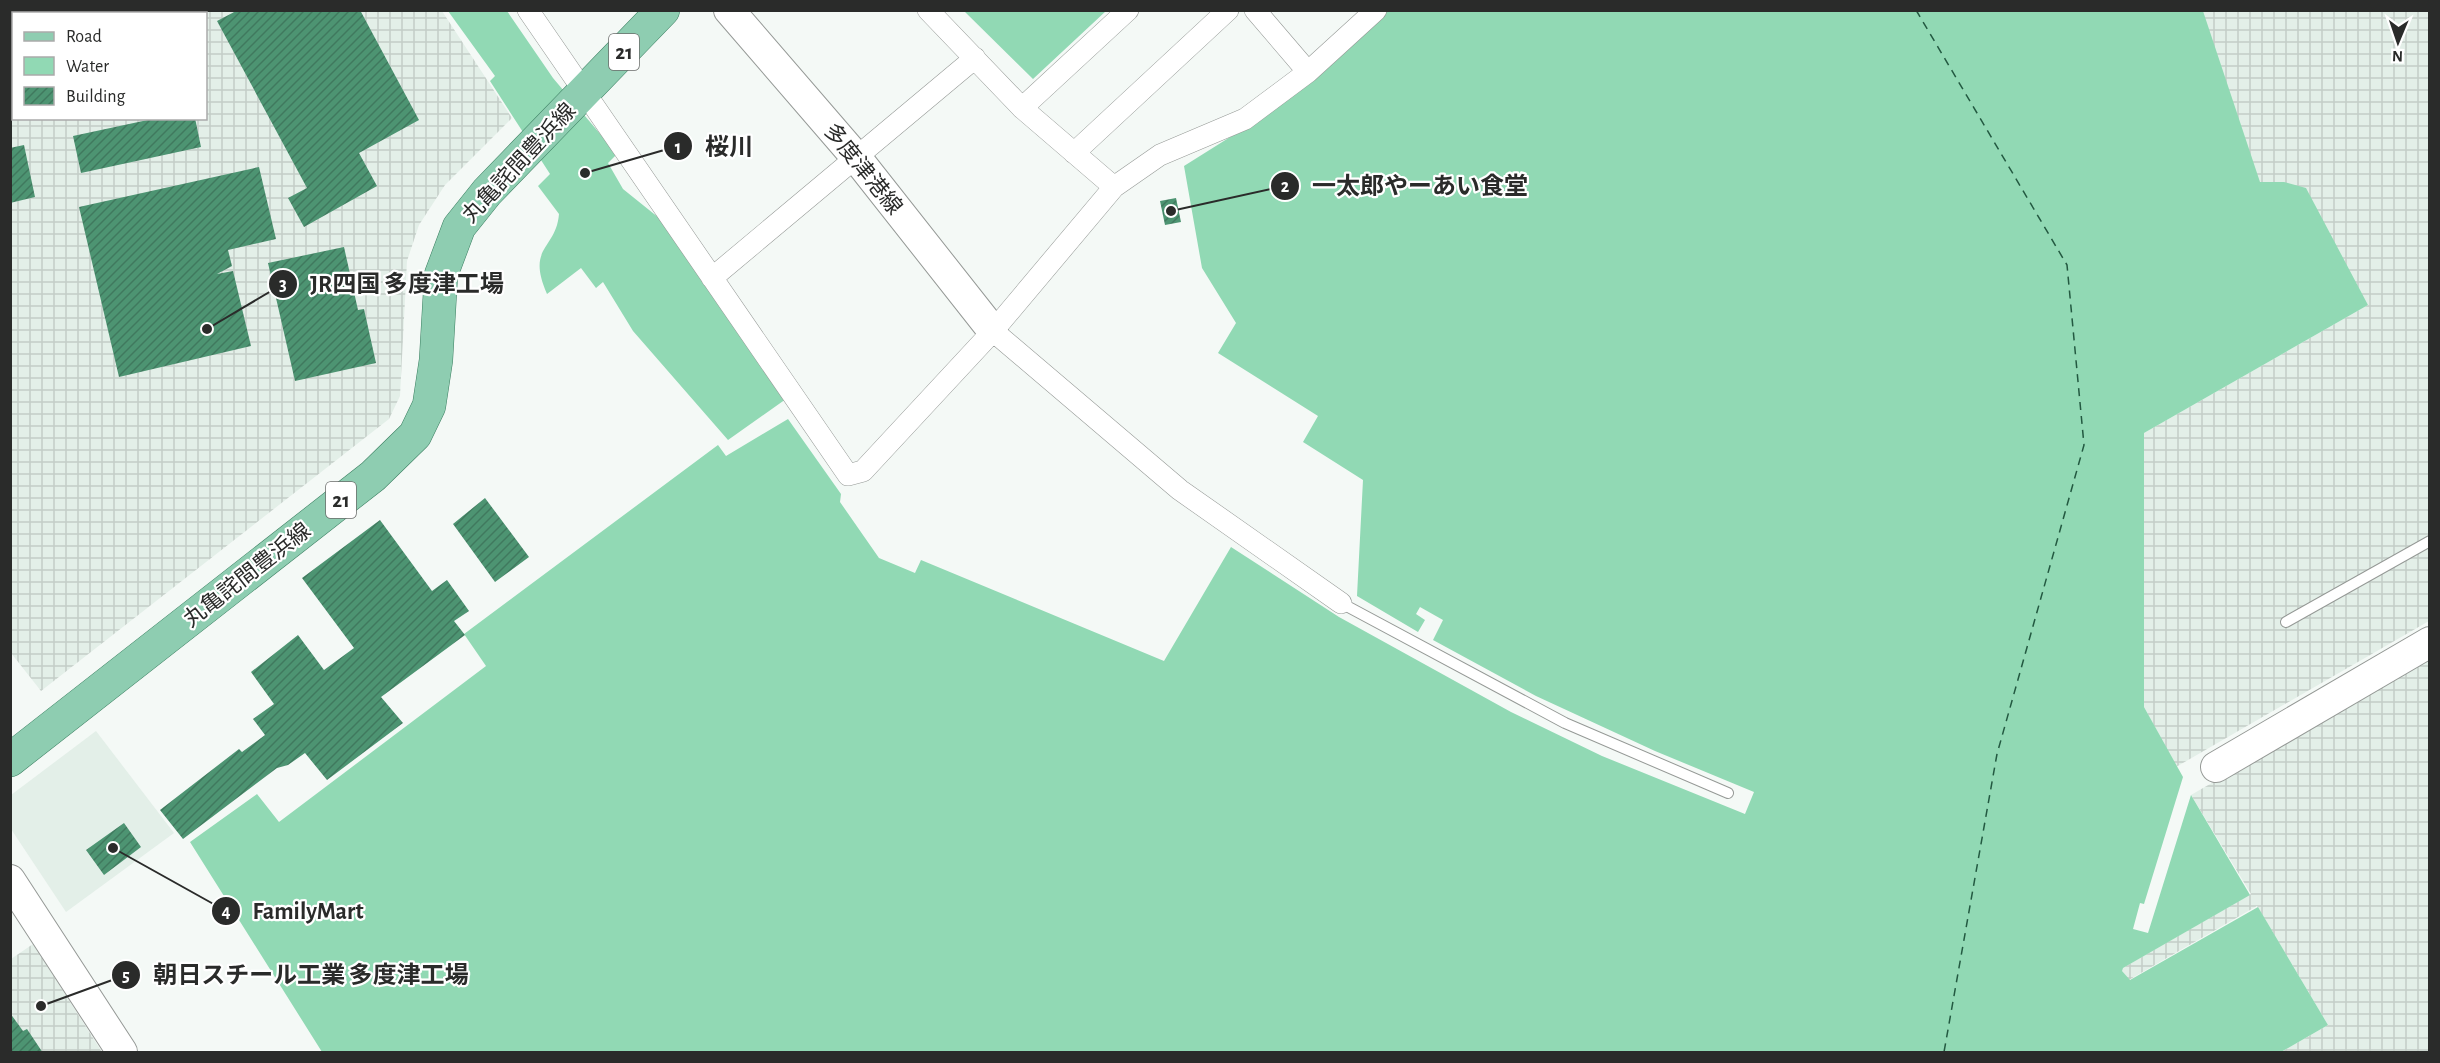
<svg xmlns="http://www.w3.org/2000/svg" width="2440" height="1063" font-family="'Alegreya Sans','Noto Sans JP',sans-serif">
	<defs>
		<pattern id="industrial-grid" width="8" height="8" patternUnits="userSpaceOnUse" patternTransform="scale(1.5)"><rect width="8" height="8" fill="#e3efe8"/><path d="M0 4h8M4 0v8" fill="none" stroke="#c3cdc7"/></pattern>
		<pattern id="building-hatch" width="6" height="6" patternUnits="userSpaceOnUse" patternTransform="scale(1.5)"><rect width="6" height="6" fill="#4d9472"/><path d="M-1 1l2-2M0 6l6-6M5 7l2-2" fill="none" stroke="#40795e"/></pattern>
	</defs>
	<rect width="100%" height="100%" fill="#f4f9f6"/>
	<path fill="#e3efe8" d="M96,731L174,833L66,912L11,829L10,799L11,795Z"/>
	<path fill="url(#industrial-grid)" fill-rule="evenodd" d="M11,11H442L512,118L445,185L419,225L407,261L400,396L389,419L41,691L11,653ZM14,14H206V118H14Z
		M2202,11H2429V621L2176,767L2144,707V433L2368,305L2259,183Z
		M2429,657V1052H2281L2328,1025L2257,906L2127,981L2121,969L2251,894L2191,795Z
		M33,944L102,1052H11V959Z"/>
	<path fill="#91d9b4" d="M448,11H507L553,78L617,154L608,163L623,189L664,222L786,399L728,440L633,331L603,282L596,288L581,268L547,294C526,246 556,250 559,214L538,186L550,174L490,81L495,76Z
		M964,11H1106L1033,79Z
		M1388,11H2203L2260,182H2284L2306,188L2368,305L2144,433V707L2183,777L2144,904L2140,903L2133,929L2148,933L2191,795L2250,895L2123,968L2122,971L2130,980L2258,907L2328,1025L2281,1052H322L190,842L257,794L279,822L486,666L464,634L718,445L726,456L788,419L841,494L840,502L879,558L915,573L921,560L1164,661L1231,547L1339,617L1511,712L1602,756L1745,814L1754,792L1655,751L1536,696L1433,640L1443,620L1420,607L1416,614L1425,620L1418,632L1357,596L1363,480L1303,442L1318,416L1218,353L1236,323L1202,268L1184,166L1273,110L1328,65Z"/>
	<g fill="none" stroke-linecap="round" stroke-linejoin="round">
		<path stroke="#235941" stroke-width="1.5" stroke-dasharray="8 6" stroke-linecap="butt" d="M1916,10L2067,265L2084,445L1997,754L1944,1052"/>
	</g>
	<path fill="url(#building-hatch)" d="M238,10H360L419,120L359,153L377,186L304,227L288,198L307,188L217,21Z
		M157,118H195L201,147L81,173L73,136Z
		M24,145L35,197L10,203V148Z
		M259,167L276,239L228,250L232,266L217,274L233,271L251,346L119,377L79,207Z
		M1176,198L1181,222L1165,225L1160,201Z
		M344,247L358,310L364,309L376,363L295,381L268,263Z
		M485,498L529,557L495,582L453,524Z
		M380,520L432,591L447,580L469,611L454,621L465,635L381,697L403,723L327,780L305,753L288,765L277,768L183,839L160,810L239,749L242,752L265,735L253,719L274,704L251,672L298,635L324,670L354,648L302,578Z
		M124,823L141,847L104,875L86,850Z
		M10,1013L23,1031L27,1029L43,1053H10Z"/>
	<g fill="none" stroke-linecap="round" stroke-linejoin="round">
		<g stroke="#959996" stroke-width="12">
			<path id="lane" d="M1341,603L1565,723L1728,793
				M2286,622L2430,541"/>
		</g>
		<g stroke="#959996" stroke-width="22">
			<path id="street" d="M528,10L848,475L863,471L993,331L1180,490L1341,603
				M928,10L1022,108L1114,187
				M1308,72L1376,10
				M1022,108L1128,10
				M1074,153L1228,10
				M712,278L975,58
				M993,331L1114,187L1160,155L1245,119L1308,72L1255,10"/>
		</g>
		<g stroke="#959996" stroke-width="32">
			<path id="secondary" d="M729,10L855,156L993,331
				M2216,767L2430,642
				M10,880L122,1052"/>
		</g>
		<g stroke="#3a7e60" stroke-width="34">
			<path id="primary" d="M10,760L373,476L415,435L429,406L436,360L441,275L459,227L487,192L663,10"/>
		</g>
		<use href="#lane" stroke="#fff" stroke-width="10"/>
		<use href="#street" stroke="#fff" stroke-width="21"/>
		<use href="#secondary" stroke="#fff" stroke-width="30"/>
		<use href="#primary" stroke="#8ecdb1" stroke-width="33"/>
	</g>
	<g text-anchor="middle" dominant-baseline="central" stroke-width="4.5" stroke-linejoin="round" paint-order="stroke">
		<g fill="#fff" stroke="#6a6b6a" stroke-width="1.5">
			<rect x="609" y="34" width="30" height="36" rx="4.5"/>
			<rect x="326" y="482" width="30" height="36" rx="4.5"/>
		</g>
		<g font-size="21" font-weight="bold" fill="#2a2b2a">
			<text x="624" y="52">21</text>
			<text x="341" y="500">21</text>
		</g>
		<g font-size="22" fill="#2a2b2a" stroke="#fff">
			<text transform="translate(519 163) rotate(-47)">丸亀詫間豊浜線</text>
			<text transform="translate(863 169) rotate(51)">多度津港線</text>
			<text transform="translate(247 575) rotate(-38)">丸亀詫間豊浜線</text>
		</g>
	</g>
	<path fill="none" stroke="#2a2b2a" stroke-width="2" d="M585 173L678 146M1171 211L1285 186M207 329L283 284M113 848L226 911M41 1006L126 975"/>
	<g fill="#2a2b2a" stroke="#fff" stroke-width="2">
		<circle cx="585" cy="173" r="6"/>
		<circle cx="1171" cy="211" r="6"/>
		<circle cx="207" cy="329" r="6"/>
		<circle cx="113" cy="848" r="6"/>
		<circle cx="41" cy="1006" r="6"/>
		<circle cx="678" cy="146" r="15"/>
		<circle cx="1285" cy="186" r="15"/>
		<circle cx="283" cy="284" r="15"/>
		<circle cx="226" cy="911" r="15"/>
		<circle cx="126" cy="975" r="15"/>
	</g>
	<g font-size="18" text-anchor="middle" font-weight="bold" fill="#fff">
		<text x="678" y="153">1</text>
		<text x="1285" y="192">2</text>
		<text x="283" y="290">3</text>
		<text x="226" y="917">4</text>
		<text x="126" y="981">5</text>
	</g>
	<g font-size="24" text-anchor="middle" font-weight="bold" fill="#2a2b2a" stroke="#fff" stroke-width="4.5" stroke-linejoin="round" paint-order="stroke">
		<text x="729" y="155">桜川</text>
		<text x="1420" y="194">一太郎やーあい食堂</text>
		<text x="407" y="292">JR四国 多度津工場</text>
		<text x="308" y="919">FamilyMart</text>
		<text x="311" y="983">朝日スチール工業 多度津工場</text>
	</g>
	<rect width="2440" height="1063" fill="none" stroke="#2a2b2a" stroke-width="24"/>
	<rect x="12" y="12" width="195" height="108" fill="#ffffff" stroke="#aaaaaa" stroke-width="1.5"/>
	<rect x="24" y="32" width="30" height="9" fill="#8ecdb1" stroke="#aaaaaa" stroke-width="1.5"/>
	<text x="66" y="42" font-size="18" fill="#2a2b2a">Road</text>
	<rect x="24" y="57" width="30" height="18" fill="#91d9b4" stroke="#aaaaaa" stroke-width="1.5"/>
	<text x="66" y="72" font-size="18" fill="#2a2b2a">Water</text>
	<rect x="24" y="87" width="30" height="18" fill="url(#building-hatch)" stroke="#aaaaaa" stroke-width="1.5"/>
	<text x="66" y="102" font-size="18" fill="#2a2b2a">Building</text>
	<g transform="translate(2398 42) rotate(182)" stroke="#ffffff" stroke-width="4.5" paint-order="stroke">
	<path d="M0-4.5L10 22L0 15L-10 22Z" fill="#2a2b2a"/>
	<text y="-9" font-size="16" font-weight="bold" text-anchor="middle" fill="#2a2b2a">N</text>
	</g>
</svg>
